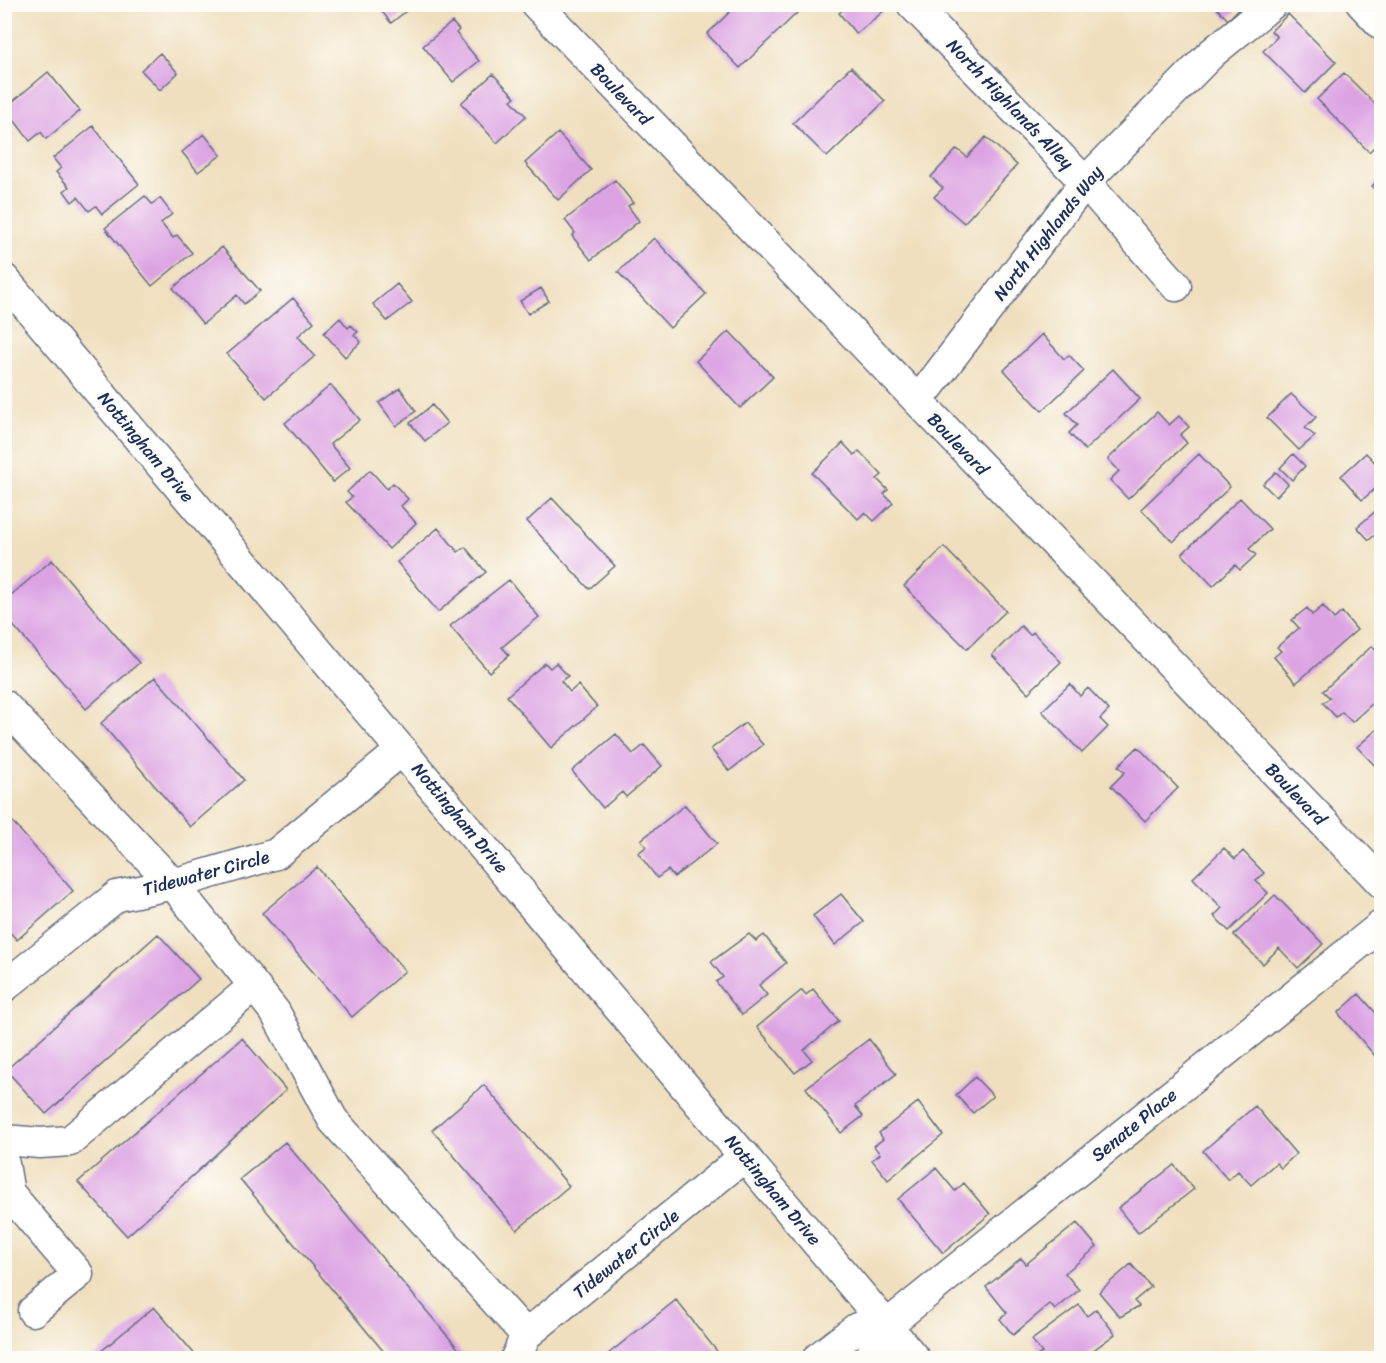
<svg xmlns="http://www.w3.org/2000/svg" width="1386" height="1363" font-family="Sriracha,sans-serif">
	<rect width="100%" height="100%" fill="#fdfcf7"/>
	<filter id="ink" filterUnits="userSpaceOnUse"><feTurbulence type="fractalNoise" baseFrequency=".0167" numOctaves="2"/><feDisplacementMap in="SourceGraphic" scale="12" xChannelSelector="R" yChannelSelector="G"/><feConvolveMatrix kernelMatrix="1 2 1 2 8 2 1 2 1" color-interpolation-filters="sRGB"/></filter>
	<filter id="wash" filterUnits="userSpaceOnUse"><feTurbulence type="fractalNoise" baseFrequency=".008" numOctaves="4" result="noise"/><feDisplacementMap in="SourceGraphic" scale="24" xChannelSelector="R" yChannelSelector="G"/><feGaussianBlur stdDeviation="1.35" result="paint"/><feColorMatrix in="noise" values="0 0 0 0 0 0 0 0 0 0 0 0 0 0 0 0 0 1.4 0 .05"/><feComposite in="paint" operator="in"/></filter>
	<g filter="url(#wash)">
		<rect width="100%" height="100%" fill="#efdfbe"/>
		<g id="blocks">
			<path fill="#dca3e3" d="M376,4H415L391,23Z
				M738,4H791L798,12L740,68L707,34Z
				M850,4H892L856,34L839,13Z
				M1213,4H1243L1228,20Z
				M1288,14L1336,62L1305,93L1263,51L1277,37L1271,31Z
				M452,22L459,30L456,33L479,61L453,82L423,46Z
				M160,53L178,73L160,90L141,70Z
				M851,67L885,101L827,157L793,123Z
				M48,72L80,111L46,139L41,132L30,141L5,108Z
				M1344,73L1382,111V139L1369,152L1317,99Z
				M493,74L515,97L511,100L526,116L497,143L461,103Z
				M93,126L139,184L102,214L96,206L89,211L78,197L72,202L64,191L69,187L56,172L61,168L53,158Z
				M558,133L591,170L558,200L525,163Z
				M204,134L221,155L198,172L182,152Z
				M986,137L1017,165L964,223L934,197L943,188L931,177L957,149L967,157Z
				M1382,177V195L1372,186Z
				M615,180L633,203L628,206L639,221L591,260L572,236L575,233L565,220Z
				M145,196L152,204L160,198L172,214L161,223L173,238L177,235L192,253L152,286L105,228Z
				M654,238L706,294L670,328L618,272Z
				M222,247L260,291L244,304L237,295L203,324L173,288Z
				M397,284L412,302L387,321L373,304Z
				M541,288L549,301L528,314L520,301Z
				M293,298L314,322L298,336L315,356L266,398L227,354Z
				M340,318L348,328L351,325L358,332L354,335L361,342L345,357L324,333Z
				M729,331L773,377L740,408L696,361Z
				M1042,334L1064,359L1069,355L1084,371L1042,411L1004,370Z
				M1113,369L1140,399L1085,450L1069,433L1077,425L1066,413Z
				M331,385L360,420L330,444L350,468L333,482L285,423Z
				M400,388L416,411L396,426L379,403Z
				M1291,394L1316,417L1305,428L1315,436L1299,450L1267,418Z
				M432,405L447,423L425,441L410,423Z
				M1157,412L1169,425L1179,416L1189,427L1180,435L1187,443L1128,499L1110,480L1119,471L1108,459Z
				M843,443L854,455L859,451L882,475L877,479L888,490L884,494L893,503L874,521L865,512L858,519L812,473Z
				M1366,453L1382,470V483L1362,500L1341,476Z
				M1199,454L1230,487L1173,542L1141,509Z
				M1293,454L1305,466L1292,480L1280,468Z
				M370,470L387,489L393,483L408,499L401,506L416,523L389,549L346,502L352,497L347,492Z
				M1276,472L1288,484L1276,497L1263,484Z
				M552,498L615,566L589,589L527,521Z
				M1240,498L1270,529L1249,549L1256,555L1240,570L1235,565L1213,586L1182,554Z
				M1377,510L1382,515V529L1369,540L1357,527Z
				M438,528L458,552L465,547L486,572L438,612L397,562Z
				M944,547L1006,611L967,649L904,586Z
				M52,560L139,663L86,709L4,615V601Z
				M509,580L539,617L502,647L509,655L489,672L450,626Z
				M1323,606L1334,619L1342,612L1357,630L1296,683L1274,657L1281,651L1277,647L1299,628L1292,620L1307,608L1312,615Z
				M1021,626L1030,635L1033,632L1061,662L1028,693L992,655Z
				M1372,646L1382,657V695L1352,722L1342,712L1336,717L1323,703L1330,698L1323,691Z
				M545,663L550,668L556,663L568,676L561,681L570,692L578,685L597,707L551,748L507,696Z
				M155,677L244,780L190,827L101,723Z
				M1070,684L1080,696L1088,688L1109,710L1100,719L1108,727L1082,753L1042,711Z
				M745,723L763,745L729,771L711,749Z
				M1382,725V773L1357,747Z
				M616,734L633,754L644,745L662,766L626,797L622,792L603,808L572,771Z
				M1138,747L1178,788L1145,821L1111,786L1125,772L1118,766Z
				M685,805L717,844L674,877L668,870L657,878L638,853L646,847L641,840Z
				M4,812L73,891L17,940L4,926Z
				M1224,848L1235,859L1243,851L1264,873L1256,881L1268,893L1229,931L1214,916L1222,908L1193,878Z
				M317,867L405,971L352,1017L262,913Z
				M841,894L864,922L835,945L813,916Z
				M1275,895L1323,944L1298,968L1279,948L1263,964L1234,935Z
				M158,934L199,979L46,1114L6,1070Z
				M749,934L756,941L764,935L786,963L759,985L767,995L742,1015L716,982L723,977L711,962Z
				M813,989L839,1021L804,1050L812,1060L795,1073L757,1027L802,990L806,995Z
				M1359,994L1375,1012L1379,1008L1382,1010V1064L1338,1013Z
				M242,1038L286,1090L127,1236L78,1182Z
				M869,1039L896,1074L855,1106L863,1116L841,1133L806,1088Z
				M975,1077L993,1096L973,1113L956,1095Z
				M484,1085L569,1186L517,1230L432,1130Z
				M918,1102L943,1135L888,1180L872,1160L880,1154L874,1146L883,1139L879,1133Z
				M1255,1106L1296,1154L1281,1168L1276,1163L1251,1185L1238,1171L1228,1180L1203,1151Z
				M285,1142L466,1358H389L240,1179Z
				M1174,1165L1194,1189L1138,1233L1118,1208Z
				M936,1168L955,1191L964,1183L990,1214L943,1253L898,1199Z
				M1077,1223L1097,1247L1065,1273L1079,1290L1055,1310L1050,1304L1013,1335L1000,1319L1007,1313L986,1287L1021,1258L1026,1264Z
				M1131,1264L1151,1287L1134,1301L1139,1306L1120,1317L1099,1292Z
				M676,1300L720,1355L716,1358H603Z
				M1079,1305L1087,1316L1096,1309L1115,1334L1087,1355L1089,1358H1034L1042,1353L1032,1340Z
				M154,1307L198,1358H93Z"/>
		</g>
	</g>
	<g filter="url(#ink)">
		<use href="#blocks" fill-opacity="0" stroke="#656d80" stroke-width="1.5"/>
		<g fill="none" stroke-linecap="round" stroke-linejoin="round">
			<g stroke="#656d80" stroke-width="33">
				<path id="minor" d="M536,4L1382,883
					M912,4L1085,182L1176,286
					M1362,4L1382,25
					M4,279L914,1358
					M918,401L1085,182L1212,53L1272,4
					M4,705L173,884L275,1012L333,1120L526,1335
					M4,987L117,896L173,884L276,854L402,750
					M4,1140L40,1143L70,1141L254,986
					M4,1164L9,1193L4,1206
					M9,1193L78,1274L33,1311
					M516,1358L526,1335L745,1156
					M818,1358L857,1328L886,1326
					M870,1358L886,1326L1382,925"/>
			</g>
			<use href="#minor" stroke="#fff" stroke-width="30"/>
		</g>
	</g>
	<g text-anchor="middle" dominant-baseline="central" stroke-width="6" stroke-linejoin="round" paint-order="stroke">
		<g font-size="18" fill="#1b2f5e" stroke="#fdfcf7">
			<text transform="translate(621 94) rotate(46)">Boulevard</text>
			<text transform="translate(1010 104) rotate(46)">North Highlands Alley</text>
			<text transform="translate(1048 233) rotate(-52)">North Highlands Way</text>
			<text transform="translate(958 444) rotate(46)">Boulevard</text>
			<text transform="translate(146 447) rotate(50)">Nottingham Drive</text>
			<text transform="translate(1296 794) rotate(46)">Boulevard</text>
			<text transform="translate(460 818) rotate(50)">Nottingham Drive</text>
			<text transform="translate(206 873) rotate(-15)">Tidewater Circle</text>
			<text transform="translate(1134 1125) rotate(-39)">Senate Place</text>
			<text transform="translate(773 1190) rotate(50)">Nottingham Drive</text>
			<text transform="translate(626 1254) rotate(-39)">Tidewater Circle</text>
		</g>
	</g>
	<rect width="1386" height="1363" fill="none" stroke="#fdfcf7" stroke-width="24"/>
</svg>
